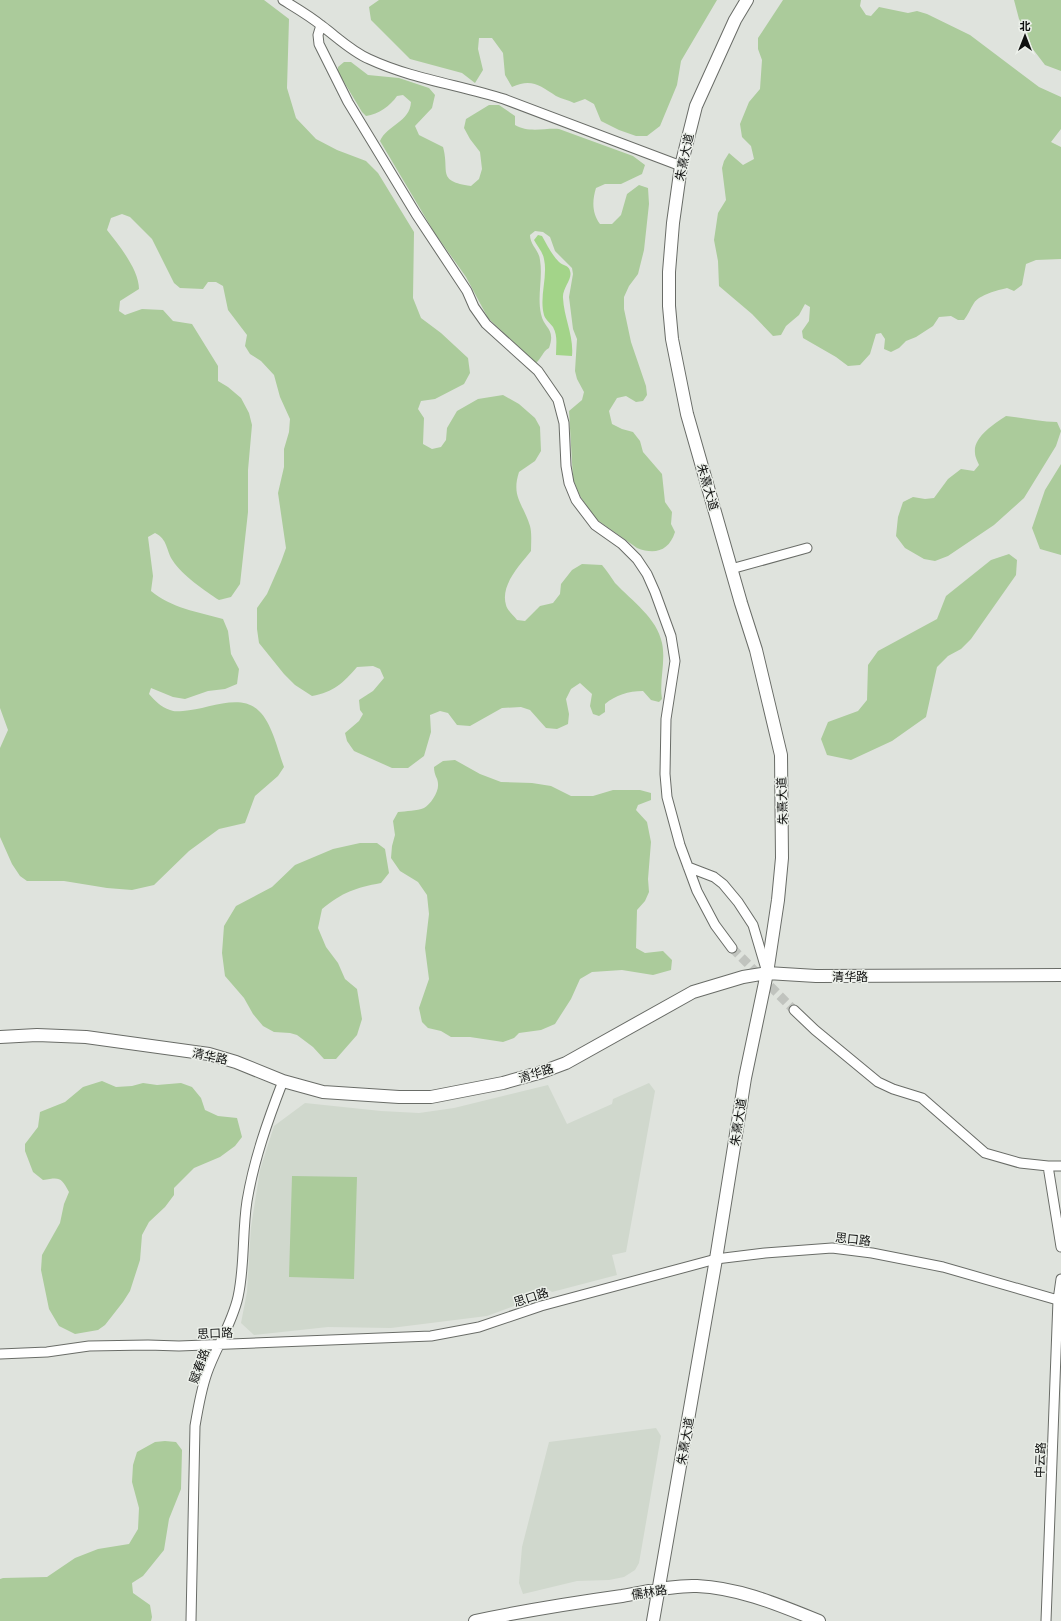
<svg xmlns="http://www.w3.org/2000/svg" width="1061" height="1621" font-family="'Noto Sans','Noto Sans SC',sans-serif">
	<rect width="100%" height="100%" fill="#dfe3dd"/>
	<path fill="#d0d8cd" d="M649,1083L655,1091L626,1252L612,1255L617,1275L552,1292L548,1289L528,1293L527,1301L487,1316L391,1328L328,1327L254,1335L241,1323L247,1292L251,1227L260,1170L274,1126L305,1103L381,1111L419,1113L454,1108L548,1085L567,1124L612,1104L613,1099Z
		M656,1428L661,1436L639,1563L635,1570L624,1577L609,1580L577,1581L523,1594L519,1583L522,1547L549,1442Z"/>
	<path fill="#abcb9b" d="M0,0H264L289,19L287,88L296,118L316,139L337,150L366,161L378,173L414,232L413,298L421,318L441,333L468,358L470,373L464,384L435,399L421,401L418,409L424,418L423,444L432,449L441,447L446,440L447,428L457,411L478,399L503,395L519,404L535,418L540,427L541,451L535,461L519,472C511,497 523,503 530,526C532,533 531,543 531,551C520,565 500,585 506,605C507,610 514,616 517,620L525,621L540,606L553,603L560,594L561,584L572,570L582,564L602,565C607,571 611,577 615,583C632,601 657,618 662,643C666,662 659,680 662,699L659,702L651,700L643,691C628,691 616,695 605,704V712L599,716L593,714L590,706L592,694L580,683L571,689L566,699L569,714L568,724L557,729L546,728L530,710L521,707L502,708L470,726L457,725L448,713L440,711L430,715L431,732L424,756L408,768H392L354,751L347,741L345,733L359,721L363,714L360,710L359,700L373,691L384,678L380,669L373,666L357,667C343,683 334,692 312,696L295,685L284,674L259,643L257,629V608L267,594L281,562L286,548L278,493L284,467V449L289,432L290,419L280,397L274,375L261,361L250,354L245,346L247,335L228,310L223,286L216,282H208L203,289L180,288L174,283L152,239L130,217L122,214L111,218L107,230C119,245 139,270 139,289L120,301L119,311L125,315L142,309L163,310L173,321L192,324L218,366V381L228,387L241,398L249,413L252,425L248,470V512L240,584L231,597L219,600C206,592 181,574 173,561C166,551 168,539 155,533L148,537L153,576L151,591C171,608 198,612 223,619L228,631L231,654L239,669L237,684L225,689L208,691L185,699L173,697L151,688L149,694C155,701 161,707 170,710C174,712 179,711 183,711C207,710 240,692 259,711C272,723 278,751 284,767L278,776L255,796L245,823L219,829L189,851L154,885L132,890L107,888L64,881H27L20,876L12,864L0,837V748L8,730L0,708Z
		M379,0H717L681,61L677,85L660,126L647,136H636L619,130L601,121L594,104L585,99L574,103C568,100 562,99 556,96C540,86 532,78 512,87L505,75L503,53L492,38H479L478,49L483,70L475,83L462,73L410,59L371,20L369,7Z
		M783,0H861L860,6L866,15L871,16L879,7L908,13L917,11L927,14L970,35L1039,87L1061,97V129L1051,142L1061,147V259L1036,260L1026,264L1022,285L1014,291L1007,288C998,290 979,295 974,303C970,309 968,315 964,320H958L951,316L939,317L933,326L916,337L906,341L899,348L891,352L884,349L885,339L881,333L876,334L870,354L860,365L848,366L836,357L803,338L802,331L809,321L810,307L805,304L799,315L786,326L781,335L773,336L752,314L719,286L718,261L714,240L718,213L726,200L722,168L724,161L729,153L743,165L754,159L751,146L742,137L740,124L749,102L760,89L762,60L758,49V38Z
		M1014,0H1061V71L1045,65L1032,48L1027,32L1019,19Z
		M344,62H351L368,75L399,78L429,88L435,95L432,108L415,126L419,135L443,147C450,172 436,181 471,186L479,179L482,169L480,152L470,139L464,128L466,119L489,105H499L515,116V125C528,133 544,128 559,129L633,156L645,165L642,174L621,184H605L596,188C592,201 592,213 600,224H612L621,215L627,194L639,185L648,188L649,204L644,250L638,274L629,286L624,297V309L631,342L646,386L647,395L643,401L636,402L626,396L617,398L609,411L612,424L622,429L633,432L640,441L643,452L662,474L665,502L672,512L671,524L675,532C669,551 655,555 637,548L596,519L580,496L573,479L569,411L582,400L584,392L577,379L575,371L577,339L573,329L569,297L573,274L572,268L555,251L550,237L543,232L535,231L530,235C530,245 539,250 540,260C543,278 537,296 541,314C544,329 556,328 549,348C542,352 542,358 536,363L488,318L466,277L434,232L380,141C387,125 410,122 411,102L403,95L397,96C390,106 379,114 366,116L362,112L338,72V67Z
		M1006,416C1024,418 1040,422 1057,422L1061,431L1056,446L1024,498L994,525L948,556L935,561L924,559L905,548L896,536L898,517L903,502L913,497L925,499L934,498L948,479L961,469L974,471L979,465C978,462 975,457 975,453C973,437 994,424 1006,416Z
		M1061,464V555L1040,549L1032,528L1045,490Z
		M1009,554L1017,560L1016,575L971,639L961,649L948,656L937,667L926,717L892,741L851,760L827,755L821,739L828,722L858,711L867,700L868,665L878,651L937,619L946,596L991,560Z
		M455,760L480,774L501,782L532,783L551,786L571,796H593L613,790H640L651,793V800L638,805L636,810L647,822L651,842L648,879L649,892L645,901L637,910L636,948L645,953L663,951L672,960L671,970L653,975L622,970L592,972L580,979L571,999L555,1024L541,1030L519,1033L514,1038L503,1042L470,1037H451L441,1031L428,1028L422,1022L419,1008L429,979L425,948L429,914L427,895L418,882L400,871L391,858L392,846L395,835L393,821L398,812C406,811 417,811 424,808C430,805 439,792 438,784C438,778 434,776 434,767L443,761Z
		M360,843H377L385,849L389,873L381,883C355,888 343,892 322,909L318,928L326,947L338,963L345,979L357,989L362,1019L357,1035L336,1059H324L313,1047L297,1035L290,1033L274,1032L263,1026L253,1014L244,998L225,976L222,953L224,926L236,906L272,887L295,865L333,849Z
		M102,1081L116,1087L132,1086L143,1083L157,1085L181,1083L192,1087L201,1098L205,1110L218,1116L237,1118L242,1137L235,1146L220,1157L194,1168L174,1188V1195L165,1207L149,1222L142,1235L140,1260L130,1291L123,1302L105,1325L98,1330L75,1334L59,1326L49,1309L41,1270L42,1255L60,1223L64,1204L69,1192C61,1177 60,1177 43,1180L33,1172L25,1151V1144L38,1127L40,1112L65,1102L83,1087Z
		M292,1176L357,1177L354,1279L289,1277Z
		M165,1441L176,1442L182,1450L181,1489L169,1519L164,1550L143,1576L132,1583L133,1593L150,1605L152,1617L151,1621H0V1579L3,1578L47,1577L75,1558L98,1549L129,1544L138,1529L139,1508L132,1482L133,1465L137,1452L155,1442Z"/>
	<path fill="#a3d489" d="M538,235L542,236C547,245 552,255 559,262C563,266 569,265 570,271C573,279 562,288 563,298C564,318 574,336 572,356L556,355C556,345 558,336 553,327C550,323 545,319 544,315C539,297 548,277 544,259C543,252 537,246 534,240Z"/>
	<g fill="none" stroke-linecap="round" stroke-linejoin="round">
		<path stroke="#c0c3be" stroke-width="9" stroke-dasharray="9 4.5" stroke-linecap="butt" d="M732,948L794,1010"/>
		<g stroke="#696c67" stroke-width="11">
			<path id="minor" d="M283,0C296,8 310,16 322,26C337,37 351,51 369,59C412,79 460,85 504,99L681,166
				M321,25L318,35L319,44L348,102L416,214L467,291L474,307L486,324L538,371L558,400L564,423L566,466L569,483L576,500L595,525L622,544L637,559L647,574L655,592L671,636L675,661L666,719L665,774L667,797L680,845L697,891L715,925L732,948
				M731,569L807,548
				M688,867L714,877L723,884L738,902L753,925L766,969
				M794,1010L815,1030L878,1082L893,1089L922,1098L985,1153L1020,1163L1048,1166L1061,1247
				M1048,1166H1061
				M0,1354L47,1352L89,1346L148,1345L179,1346L431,1336L479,1327L541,1306L716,1259L765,1253L832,1248L872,1253L943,1267L1061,1301
				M191,1621L195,1426C198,1408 201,1390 207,1373C216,1347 232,1324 238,1297C245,1265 242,1233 247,1201C254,1159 268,1120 283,1081
				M1046,1621L1058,1300L1061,1279"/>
		</g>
		<g stroke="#696c67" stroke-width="14">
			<path id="major" d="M0,1037L37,1035L86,1037L209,1054L236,1062L283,1081L323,1092L399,1097H431L503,1083L542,1072L566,1063L693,992L743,977L767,973L816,976L1061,975
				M475,1621C523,1611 572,1603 622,1596C646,1592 672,1585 697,1586C740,1588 779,1605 819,1621
				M653,1621L716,1259L745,1078L767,973L778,900L782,858L781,755L756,650L741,603L687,414L672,339L669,306V272L673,223L681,166L696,106L735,20L747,0"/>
		</g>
		<use href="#minor" stroke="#fff" stroke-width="9"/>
		<use href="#major" stroke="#fff" stroke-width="12"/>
	</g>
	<g text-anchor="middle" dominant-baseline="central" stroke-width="3" stroke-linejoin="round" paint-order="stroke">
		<g font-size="12" fill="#0f100f" stroke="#ecf0ea">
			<text transform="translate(684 157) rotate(-78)">朱熹大道</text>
			<text transform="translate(708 487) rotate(74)">朱熹大道</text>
			<text transform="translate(782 801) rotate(-92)">朱熹大道</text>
			<text x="850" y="976">清华路</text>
			<text transform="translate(210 1056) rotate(12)">清华路</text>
			<text transform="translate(536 1073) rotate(-18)">清华路</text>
			<text transform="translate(738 1122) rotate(-81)">朱熹大道</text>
			<text transform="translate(853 1239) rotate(6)">思口路</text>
			<text transform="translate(531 1297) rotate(-18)">思口路</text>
			<text transform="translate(215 1333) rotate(-2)">思口路</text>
			<text transform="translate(199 1366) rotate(-70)">赋春路</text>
			<text transform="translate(685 1441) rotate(-80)">朱熹大道</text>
			<text transform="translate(1040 1460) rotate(-88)">中云路</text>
			<text transform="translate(649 1592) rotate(-9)">儒林路</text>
		</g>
	</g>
	<g transform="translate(1025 36)" stroke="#ecf0ea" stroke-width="3" paint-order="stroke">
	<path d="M0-3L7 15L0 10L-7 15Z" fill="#0f100f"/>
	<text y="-6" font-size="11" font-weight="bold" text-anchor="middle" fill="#0f100f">北</text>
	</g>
</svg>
